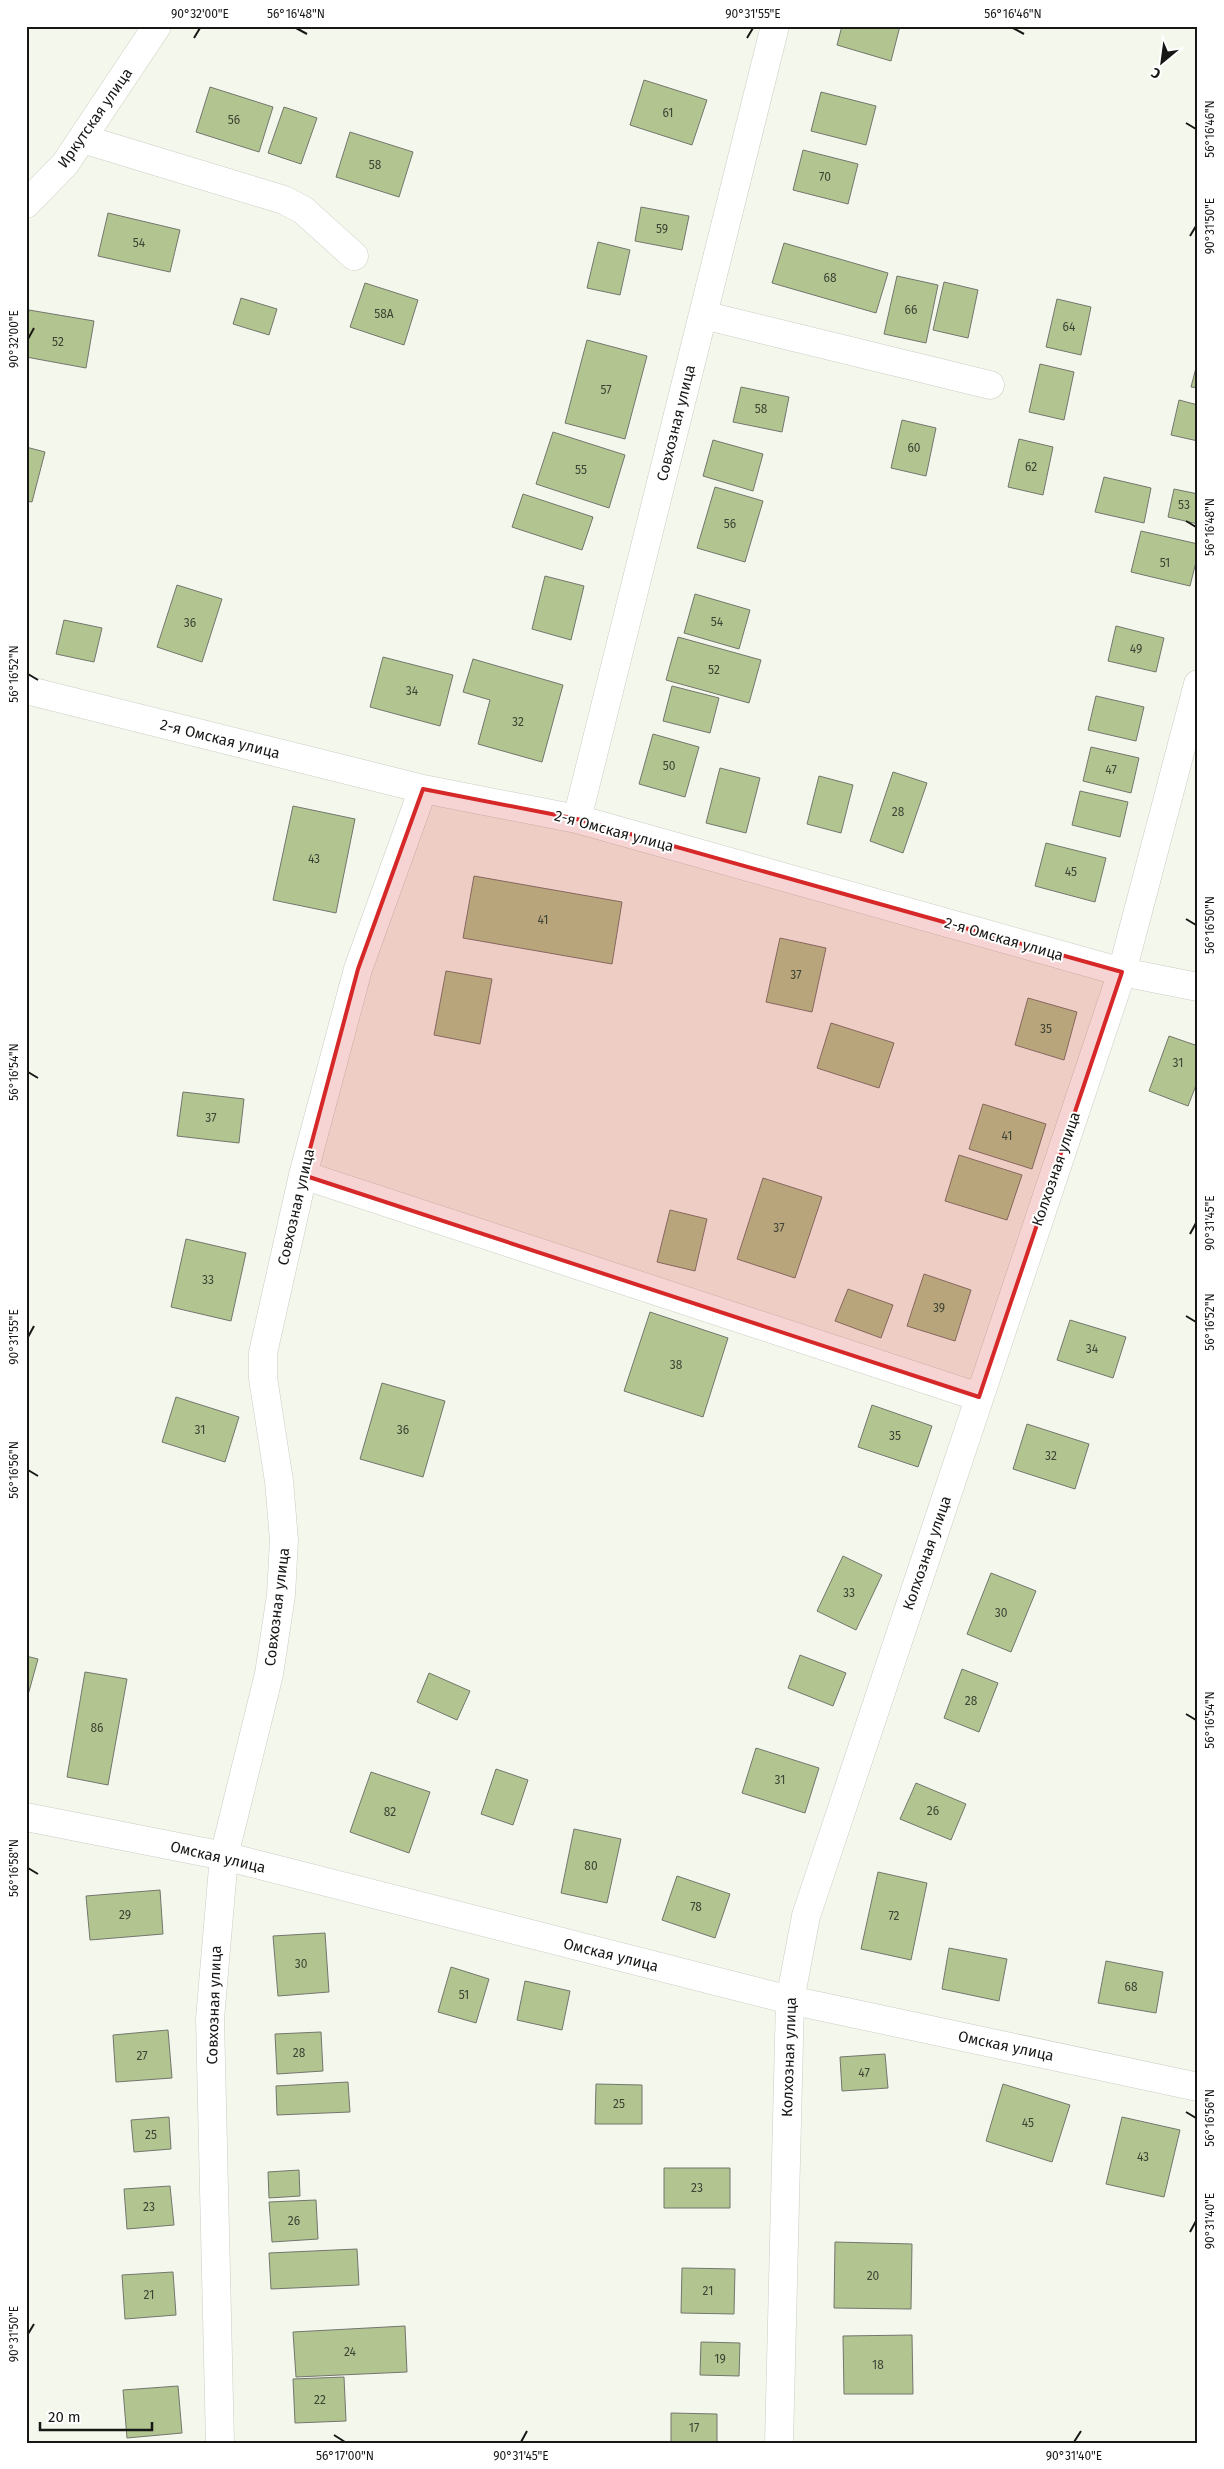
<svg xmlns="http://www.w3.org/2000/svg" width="1224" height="2469" font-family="'Fira Sans',sans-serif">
	<rect width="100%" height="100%" fill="#f3f7ec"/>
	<path fill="#b2c591" stroke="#73766d" d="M842,26H900L891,61L837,45Z
		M644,80L707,100L692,145L630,125Z
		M210,87L273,107L259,152L196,132Z
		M821,92L876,106L866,145L811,131Z
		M284,107L317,118L301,164L268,153Z
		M350,132L413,152L399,197L336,177Z
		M803,150L858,164L848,204L793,190Z
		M641,207L689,216L682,250L635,241Z
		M108,213L180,230L170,272L98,256Z
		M598,242L630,250L620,295L587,288Z
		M784,243L888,273L876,313L772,283Z
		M897,276L938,285L926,343L884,334Z
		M944,282L978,290L968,338L933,330Z
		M365,283L418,300L404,345L350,327Z
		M241,298L277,309L269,335L233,324Z
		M1057,299L1091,307L1081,355L1046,347Z
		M29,310L94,321L86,368L26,357V327Z
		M587,340L647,356L625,439L565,423Z
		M1198,360V388L1191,387Z
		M1040,364L1074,372L1064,420L1029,412Z
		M741,387L789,397L782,432L733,422Z
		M1179,400L1198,405V441L1171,435Z
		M902,420L936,428L926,476L891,468Z
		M553,432L625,455L609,508L536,484Z
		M1019,439L1053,447L1043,495L1008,487Z
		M713,440L763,454L753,491L703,476Z
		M26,447L45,452L32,502L26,501Z
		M1104,477L1151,488L1144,523L1095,512Z
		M715,487L763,501L745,562L697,548Z
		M1174,489L1198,494V524L1168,517Z
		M523,494L593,517L582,550L512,527Z
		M1141,531L1198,544V554L1190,586L1131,572Z
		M545,576L584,586L571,640L532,629Z
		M177,585L222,599L202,662L157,647Z
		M695,594L750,610L739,649L684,633Z
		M64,620L102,628L94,662L56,654Z
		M1116,626L1164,638L1156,672L1108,661Z
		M678,637L761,660L749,703L666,680Z
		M383,657L453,675L440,726L370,707Z
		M473,659L563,685L542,762L478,744L490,700L463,692Z
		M672,686L719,698L710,733L663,721Z
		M1096,696L1144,707L1136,741L1088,730Z
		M653,734L699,747L685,797L639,784Z
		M1091,747L1139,758L1131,793L1083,781Z
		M720,768L760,778L746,833L706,823Z
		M893,772L927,783L903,853L870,841Z
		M819,776L853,785L841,833L807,824Z
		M1080,791L1128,802L1120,837L1072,825Z
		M293,806L355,819L336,913L273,900Z
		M1046,843L1106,858L1095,902L1035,886Z
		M474,876L622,902L612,964L463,938Z
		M780,938L826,948L812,1012L766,1002Z
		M446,971L492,979L480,1044L434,1035Z
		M1028,998L1077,1012L1064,1060L1015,1045Z
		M831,1023L894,1043L879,1088L817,1068Z
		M1169,1036L1198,1046V1080L1188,1106L1149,1091Z
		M183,1092L244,1099L239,1143L177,1136Z
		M983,1104L1046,1124L1032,1169L969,1149Z
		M959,1155L1022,1175L1007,1220L945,1201Z
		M763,1178L822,1197L795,1278L737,1259Z
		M670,1210L707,1219L695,1271L657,1262Z
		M186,1239L246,1253L231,1321L171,1307Z
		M924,1274L971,1290L955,1341L907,1326Z
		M848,1289L893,1305L881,1338L835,1321Z
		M650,1312L728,1338L703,1417L624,1391Z
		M1070,1320L1126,1337L1113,1378L1057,1360Z
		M382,1383L445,1401L423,1477L360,1459Z
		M176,1397L239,1417L225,1462L162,1442Z
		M872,1405L932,1426L918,1467L858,1447Z
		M1027,1424L1089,1444L1075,1489L1013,1469Z
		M843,1556L882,1575L856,1630L817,1611Z
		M991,1573L1036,1591L1011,1652L967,1634Z
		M800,1655L846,1673L833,1706L788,1688Z
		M26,1656L38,1659L28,1695H26Z
		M962,1669L998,1683L979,1732L944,1718Z
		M85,1672L127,1679L108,1785L67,1777Z
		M429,1673L470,1691L457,1720L417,1702Z
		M756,1748L819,1768L805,1813L742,1793Z
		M496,1769L528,1780L513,1825L481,1814Z
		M371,1772L430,1792L409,1853L350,1832Z
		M916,1783L966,1804L951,1840L900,1819Z
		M574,1829L621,1839L607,1903L561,1893Z
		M878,1872L927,1883L911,1960L861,1949Z
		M677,1876L730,1894L715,1938L662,1920Z
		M160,1890L163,1934L90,1940L86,1896Z
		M325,1933L329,1992L278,1996L273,1936Z
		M949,1948L1007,1959L999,2001L942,1989Z
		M1106,1961L1163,1972L1156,2013L1098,2003Z
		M451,1967L489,1979L476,2023L438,2012Z
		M525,1981L570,1991L562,2030L517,2020Z
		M168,2030L172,2078L116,2082L113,2035Z
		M321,2032L323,2071L277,2074L275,2034Z
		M885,2054L888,2088L842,2091L840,2057Z
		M348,2082L350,2112L277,2115L276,2086Z
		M596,2084L642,2085V2124H595Z
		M1003,2084L1070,2105L1052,2162L986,2141Z
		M169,2117L171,2149L134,2152L131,2120Z
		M1122,2117L1180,2130L1164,2197L1106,2184Z
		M664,2168H730V2208H664Z
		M299,2170L300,2196L269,2198L268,2172Z
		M170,2186L174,2225L127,2229L124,2189Z
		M316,2200L318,2239L272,2242L269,2202Z
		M835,2242L912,2244L911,2309L834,2308Z
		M357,2249L359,2285L271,2289L269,2253Z
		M682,2268L735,2269L734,2314L681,2313Z
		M173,2272L176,2315L125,2319L122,2275Z
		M405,2326L407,2372L296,2377L293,2332Z
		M912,2335L913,2394H844L843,2336Z
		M701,2342L740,2343L739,2376L700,2375Z
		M344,2377L346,2421L295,2423L293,2379Z
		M178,2386L182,2433L127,2438L123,2390Z
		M671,2413L717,2414V2443H671Z"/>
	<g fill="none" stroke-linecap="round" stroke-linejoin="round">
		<g stroke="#cacec4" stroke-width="29">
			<path id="street" d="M83,139L284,200L303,210L354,256
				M26,204L65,164L157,26
				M703,315L990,385
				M26,690L423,789L577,819L1122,972L1198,987
				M577,819L775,26
				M303,1175L979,1397
				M26,1817L224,1856L790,2000L1198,2087
				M220,2443L210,2019L224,1856L269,1674L281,1595L284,1540L279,1481L263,1378V1353L303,1175L358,969L423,789
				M779,2443L790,2000L806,1916L1122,972L1198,684"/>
		</g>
		<use href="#street" stroke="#fff" stroke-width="28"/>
	</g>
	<path fill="#d62828" fill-opacity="0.2" stroke="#d62828" stroke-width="4" stroke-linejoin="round" d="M423,789L577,819L1122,972L979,1397L303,1175L358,969Z"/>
	<path fill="none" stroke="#171815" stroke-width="2" d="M296,28L307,34M1013,28L1024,34M194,38L200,28M747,38L753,28M1186,123L1196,129M1190,236L1196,226M28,339L34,328M1186,521L1196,527M28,674L38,680M1186,919L1196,925M28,1072L38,1078M1190,1234L1196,1223M1186,1316L1196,1322M28,1337L34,1326M28,1470L38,1476M1186,1714L1196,1720M28,1868L38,1874M1186,2112L1196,2118M1190,2232L1196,2221M28,2334L34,2324M334,2435L345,2442M521,2442L527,2431M1074,2442L1081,2431"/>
	<g text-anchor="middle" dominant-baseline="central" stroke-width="4" stroke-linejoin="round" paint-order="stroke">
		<g font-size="12" fill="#3e4334">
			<text x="668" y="113">61</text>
			<text x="234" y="120">56</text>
			<text x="375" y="165">58</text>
			<text x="825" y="177">70</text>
			<text x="662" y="229">59</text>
			<text x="139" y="243">54</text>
			<text x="830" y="278">68</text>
			<text x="911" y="310">66</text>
			<text x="384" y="314">58А</text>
			<text x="1069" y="327">64</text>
			<text x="58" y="342">52</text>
			<text x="606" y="390">57</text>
			<text x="761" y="409">58</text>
			<text x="914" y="448">60</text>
			<text x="1031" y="467">62</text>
			<text x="581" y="470">55</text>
			<text x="1184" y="505">53</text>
			<text x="730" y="524">56</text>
			<text x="1165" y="563">51</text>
			<text x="717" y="622">54</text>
			<text x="190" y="623">36</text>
			<text x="1136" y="649">49</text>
			<text x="714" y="670">52</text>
			<text x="412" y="691">34</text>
			<text x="518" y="722">32</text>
			<text x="669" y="766">50</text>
			<text x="1111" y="770">47</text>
			<text x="898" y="812">28</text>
			<text x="314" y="859">43</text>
			<text x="1071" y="872">45</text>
			<text x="543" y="920">41</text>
			<text x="796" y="975">37</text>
			<text x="1046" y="1029">35</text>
			<text x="1178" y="1063">31</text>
			<text x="211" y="1118">37</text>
			<text x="1007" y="1136">41</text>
			<text x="779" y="1228">37</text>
			<text x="208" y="1280">33</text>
			<text x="939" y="1308">39</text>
			<text x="1092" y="1349">34</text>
			<text x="676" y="1365">38</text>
			<text x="200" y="1430">31</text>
			<text x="403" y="1430">36</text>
			<text x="895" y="1436">35</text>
			<text x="1051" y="1456">32</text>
			<text x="849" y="1593">33</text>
			<text x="1001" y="1613">30</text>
			<text x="971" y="1701">28</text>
			<text x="97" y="1728">86</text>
			<text x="780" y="1780">31</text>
			<text x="933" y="1811">26</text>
			<text x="390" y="1812">82</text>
			<text x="591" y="1866">80</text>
			<text x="696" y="1907">78</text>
			<text x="125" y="1915">29</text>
			<text x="894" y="1916">72</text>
			<text x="301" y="1964">30</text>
			<text x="1131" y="1987">68</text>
			<text x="464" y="1995">51</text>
			<text x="299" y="2053">28</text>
			<text x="142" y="2056">27</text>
			<text x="864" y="2073">47</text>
			<text x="619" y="2104">25</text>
			<text x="1028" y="2123">45</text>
			<text x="151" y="2135">25</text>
			<text x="1143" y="2157">43</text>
			<text x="697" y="2188">23</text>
			<text x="149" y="2207">23</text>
			<text x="294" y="2221">26</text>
			<text x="873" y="2276">20</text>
			<text x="708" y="2291">21</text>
			<text x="149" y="2295">21</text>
			<text x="350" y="2352">24</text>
			<text x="720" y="2359">19</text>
			<text x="878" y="2365">18</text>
			<text x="320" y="2400">22</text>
			<text x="694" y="2428">17</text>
		</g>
		<g font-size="15" fill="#171815" stroke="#fff">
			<text transform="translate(95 118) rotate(-55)">Иркутская улица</text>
			<text transform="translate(676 423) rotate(-76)">Совхозная улица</text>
			<text transform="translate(220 739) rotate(14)">2-я Омская улица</text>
			<text transform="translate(614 831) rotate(15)">2-я Омская улица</text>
			<text transform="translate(1004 939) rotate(16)">2-я Омская улица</text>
			<text transform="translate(1056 1169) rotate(-71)">Колхозная улица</text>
			<text transform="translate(296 1207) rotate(-77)">Совхозная улица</text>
			<text transform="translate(927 1553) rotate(-71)">Колхозная улица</text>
			<text transform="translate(277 1607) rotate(-83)">Совхозная улица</text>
			<text transform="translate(218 1857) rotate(13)">Омская улица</text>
			<text transform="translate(611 1955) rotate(14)">Омская улица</text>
			<text transform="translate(214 2005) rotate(-88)">Совхозная улица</text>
			<text transform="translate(1006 2046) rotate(12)">Омская улица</text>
			<text transform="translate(789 2057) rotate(-88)">Колхозная улица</text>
		</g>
	</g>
	<rect width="1224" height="2469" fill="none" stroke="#ffffff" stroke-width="55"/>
	<g transform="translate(1162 62) rotate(209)" stroke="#ffffff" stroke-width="4" paint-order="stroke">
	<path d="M0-4L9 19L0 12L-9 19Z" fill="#171815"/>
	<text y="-8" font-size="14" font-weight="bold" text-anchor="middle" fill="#171815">С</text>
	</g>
	<path d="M40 2422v8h112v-8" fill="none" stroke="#171815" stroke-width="2.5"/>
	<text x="48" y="2422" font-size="15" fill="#171815" stroke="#ffffff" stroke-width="4" paint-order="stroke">20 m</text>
	<rect x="28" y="28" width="1168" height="2414" fill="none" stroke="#171815" stroke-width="2"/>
	<g font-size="12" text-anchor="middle" fill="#171815">
		<text x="200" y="18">90°32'00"E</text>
		<text x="296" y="18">56°16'48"N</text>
		<text x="753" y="18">90°31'55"E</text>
		<text x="1013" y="18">56°16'46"N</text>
		<text transform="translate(1210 129) rotate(-90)" y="4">56°16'46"N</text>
		<text transform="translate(1210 226) rotate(-90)" y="4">90°31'50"E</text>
		<text transform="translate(14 339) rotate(-90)" y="4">90°32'00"E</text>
		<text transform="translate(1210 527) rotate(-90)" y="4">56°16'48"N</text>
		<text transform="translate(14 674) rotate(-90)" y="4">56°16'52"N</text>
		<text transform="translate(1210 925) rotate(-90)" y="4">56°16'50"N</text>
		<text transform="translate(14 1072) rotate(-90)" y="4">56°16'54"N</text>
		<text transform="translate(1210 1223) rotate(-90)" y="4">90°31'45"E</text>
		<text transform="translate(1210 1322) rotate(-90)" y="4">56°16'52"N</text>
		<text transform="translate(14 1337) rotate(-90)" y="4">90°31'55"E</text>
		<text transform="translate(14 1470) rotate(-90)" y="4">56°16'56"N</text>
		<text transform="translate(1210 1720) rotate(-90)" y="4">56°16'54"N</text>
		<text transform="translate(14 1868) rotate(-90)" y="4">56°16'58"N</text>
		<text transform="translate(1210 2118) rotate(-90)" y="4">56°16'56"N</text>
		<text transform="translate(1210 2221) rotate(-90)" y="4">90°31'40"E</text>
		<text transform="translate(14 2334) rotate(-90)" y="4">90°31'50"E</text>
		<text x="345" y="2460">56°17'00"N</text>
		<text x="521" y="2460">90°31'45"E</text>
		<text x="1074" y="2460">90°31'40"E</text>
	</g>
</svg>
